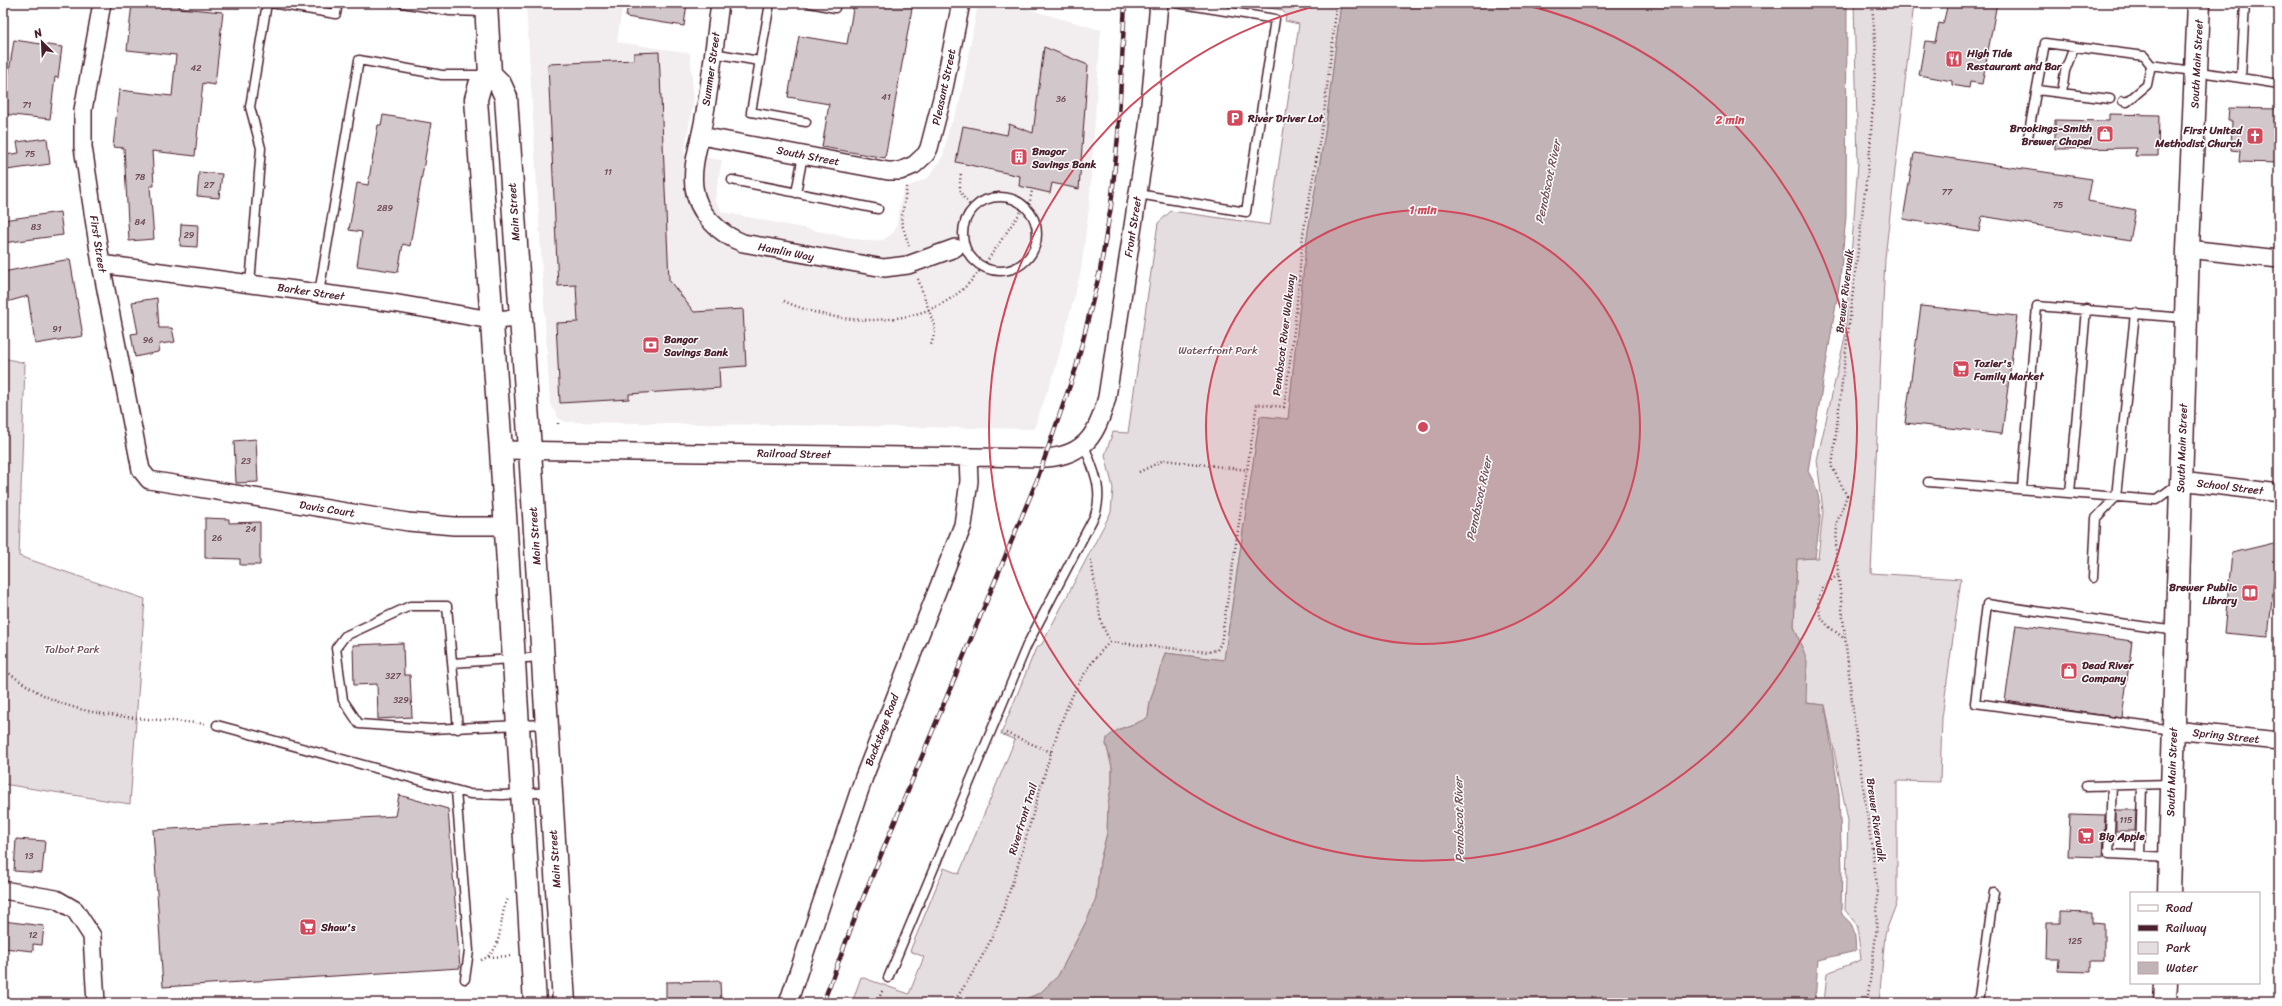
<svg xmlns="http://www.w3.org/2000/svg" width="2282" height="1006" font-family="Sriracha,sans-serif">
	<rect width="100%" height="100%" fill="#fff"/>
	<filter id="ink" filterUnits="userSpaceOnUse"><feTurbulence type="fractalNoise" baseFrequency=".025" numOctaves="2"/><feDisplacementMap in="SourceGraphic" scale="8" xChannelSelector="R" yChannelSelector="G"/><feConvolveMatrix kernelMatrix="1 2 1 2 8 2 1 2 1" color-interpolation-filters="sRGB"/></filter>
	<g filter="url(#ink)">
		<path fill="#f2eeef" d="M526,3H623L617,42L690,53L694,99L684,154L722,160L715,200L722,212L868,241L883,240L893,233L896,228L903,189L929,177L943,156L948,131L959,105L978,3H1007L1101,30L1089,208L1081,271L1055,370L1034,429L567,422L559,419L550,404Z"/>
		<path fill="#e5dee0" stroke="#987e86" d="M1236,3H1341L1325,133L1307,237L1288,419L1260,416L1224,660L1165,653L1150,702L1148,717L1142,721L1119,729L1106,744L1112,767V782L1108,805L1107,833L1100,861L1096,898L1088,918L1058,976L1040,993L1016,1003H852L861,977L909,994L924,957L910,951L944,868L959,874L1015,740L1001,734L1036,648L1042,644L1111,512L1113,488L1105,455L1113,432L1128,433L1158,223L1171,211L1270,225L1299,24L1285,21L1286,15L1282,10Z
			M1854,3H1914L1885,258L1871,573L1961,579L1942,718L1940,782L1897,781V902L1885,934L1879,1003H1824L1827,973L1861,960L1857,925L1845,910L1848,821L1825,705L1806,703L1794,626L1797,559L1818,558L1823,511L1817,460L1845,337L1858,163Z
			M3,358L25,363L19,556L145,599L130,804L3,784Z"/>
		<path fill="#c1b3b6" stroke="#91787e" d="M1341,3H1847L1846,216L1840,281L1808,471C1827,504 1819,523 1815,558L1797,559L1794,626L1807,661L1806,703L1825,705L1839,794L1842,869L1841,911C1843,918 1848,919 1851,924C1856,932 1855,942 1856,951L1818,960L1815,1003H1016L1040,993L1058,976L1088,918L1096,898L1100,861L1107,833L1108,805L1112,782V767L1106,744L1107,738C1118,726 1136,726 1148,717L1150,702L1165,653L1224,660L1260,416L1288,419L1307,237L1325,133Z"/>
		<path fill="#d2c7cb" stroke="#4a1f2b" d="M132,3H180L179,8L223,12L215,85L203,83L195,156L152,151L154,186H150L154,239L129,241L124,148L113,147L119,90L172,96L176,55L127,50Z
			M628,3H687L684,26L626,17Z
			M854,3H913L885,158L822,147L829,104L788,97L799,36L847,44Z
			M1948,3H1997L1982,84L1970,82L1969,88L1952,85V81L1919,75L1925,41L1935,42L1939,23L1943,24Z
			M14,40L62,47L58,78L55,77L50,119L3,114V91H6Z
			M1044,47L1088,65L1079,189L1052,183L1050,193L1019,186L1020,176L956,162L963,126L1007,135L1009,124L1033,133Z
			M659,52L669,280L694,312L743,309L746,366L719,368L720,388L629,394V399L560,403L556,323L578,322L576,285L558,286L548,64L634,60V53Z
			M2229,108L2279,109V163L2239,162L2240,151L2231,150L2232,121H2228Z
			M2109,114L2159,115L2158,156H2135L2136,148L2055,149V120L2109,121Z
			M383,115L431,123L410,246L403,244L398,272L357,266L362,232L349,230L357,183L368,185L378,125H381Z
			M47,138L50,164L7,170L5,155L19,153L17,142Z
			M1914,153L2092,179L2088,201L2136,210L2130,241L1982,216L1979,232L1903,219Z
			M199,172L222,174L219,198L197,196Z
			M60,212L63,235L3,243V220Z
			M181,224L198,225L197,247L180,246Z
			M70,259L83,336L35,344L28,296L3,303V272Z
			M157,298L159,328H172L175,342L160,344L158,352L135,357L131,334L138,333L132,302Z
			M1921,306L2017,316L2002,434L1905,423Z
			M256,439L258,482L236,483L234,441Z
			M205,518L229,519V523L260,522V565H240V559L205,558Z
			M2278,542L2268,637L2224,633L2232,553Z
			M2016,625L2132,641L2122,718L2005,701Z
			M403,643L404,675H410L412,717L378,719L377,684L354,685L353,645Z
			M399,795L448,809L460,968L163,987L153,830L395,816Z
			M2116,810H2136L2135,831H2116Z
			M2070,815L2105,816L2103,857L2068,856Z
			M16,839L45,841L42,873L14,871Z
			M2060,912L2092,913V923L2104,924V961H2091V972L2058,971L2059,958H2046L2047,923H2060Z
			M3,921L44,926L42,945L33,944V951L3,948Z
			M720,981L721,1003H666V982Z"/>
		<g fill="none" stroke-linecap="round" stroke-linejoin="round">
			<g stroke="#4a1f2b" stroke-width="11">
				<path id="service" d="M271,3L336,14L338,3
					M402,3L450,11L485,12
					M770,3L751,112L806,122
					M810,3L835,8
					M713,53L759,61
					M2241,78L2279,84
					M2037,90L2110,99
					M2062,93L2065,71L2074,47
					M2123,101L2127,102L2147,85L2151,65
					M2028,137L2045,43L2144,56L2151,65L2241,78L2245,3
					M732,180L878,209
					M796,193L803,155
					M1138,194L1246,212L1275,19L1176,3
					M963 234a37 37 0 1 1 74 0a37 37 0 1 1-74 0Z
					M250,284L261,148L250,107L267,3
					M319,293L359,60L442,75H485
					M1928,482L2156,500L2179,483
					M2022,489L2037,306L2185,318
					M2070,493L2086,309
					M2093,578L2096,518L2116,497L2135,313
					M452,663L542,657
					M217,725L470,794L503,795L551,792
					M458,729L447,606H410L345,636L336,648L343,700L359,724L431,729L546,724
					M2173,730L1975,703L1987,604L2176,631
					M2112,785L2109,854L2170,857
					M2086,786L2171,784
					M456,791L469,951L465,979
					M2140,856L2142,785
					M888,978L1027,645L1095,515C1104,489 1093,469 1084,445
					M1978,1003L1994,892"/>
			</g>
			<g stroke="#4a1f2b" stroke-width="20">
				<path id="minor" d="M102,3L83,110V147L101,264L141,470L149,480L408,522L454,526H505
					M720,3C715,41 711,80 704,118C701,139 691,164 694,187C697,213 719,234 743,243L884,268L908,265L955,248
					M701,136L888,171H900L914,165L926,154L929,148L942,98L961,3
					M2188,249L2279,259
					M101,264L393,303L491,320L521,318
					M501,450L1046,458C1086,455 1098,433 1107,397L1148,127L1159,3
					M2181,481L2279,493
					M2174,730L2279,741
					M3,890L56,899L75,910L92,936L96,1003
					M788,1003L864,777L963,525L969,481L968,457"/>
			</g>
			<g stroke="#4a1f2b" stroke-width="25">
				<path id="primary" d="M486,3L490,74L500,84L506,97L530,450L564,1003
					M490,74L480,85L476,99L501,450L535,1003
					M2169,893L2188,249L2199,3
					M2165,1003L2166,983"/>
			</g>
			<path stroke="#4a1f2b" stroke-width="2.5" stroke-dasharray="1 3" stroke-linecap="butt" d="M1281,7L1286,3
				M961,174C958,190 961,197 973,208
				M907,187L901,221L909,246
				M918,279L934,325L935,332L931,345
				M784,301C840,327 925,331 970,282C993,257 1008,226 1030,201L1032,190
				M558,423V427
				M1139,472L1164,460L1248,470
				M1091,560L1101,622L1110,642
				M1838,575L1822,587L1818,601L1820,616L1828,626L1845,639
				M1110,642L1208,652L1217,650L1221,643L1257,404L1284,407L1295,323L1303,235L1323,121L1337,3
				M3,669C21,682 40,695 61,703C102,719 161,719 206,724
				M1006,733L1051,752
				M489,957L512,956
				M481,960C506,951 497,917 508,899
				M877,1003L883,989
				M953,1003C970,979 993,940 1002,913C1018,869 1030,823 1043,779C1058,729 1072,679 1110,642
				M1867,1003L1876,935L1878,892L1855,729L1836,553L1837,522L1847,496L1832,467L1870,149L1876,53L1872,3"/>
			<use href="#service" stroke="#fff" stroke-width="8"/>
			<use href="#minor" stroke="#fff" stroke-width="17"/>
			<use href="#primary" stroke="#fff" stroke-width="22"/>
			<g stroke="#4a1f2b" stroke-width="4.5">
				<path id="rail" d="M823,1003L856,915L1037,480L1076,368L1100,271L1111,206L1118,136L1125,3"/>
			</g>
			<use href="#rail" stroke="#fff" stroke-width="3" stroke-dasharray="9" stroke-linecap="butt"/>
		</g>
	</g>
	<circle cx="1423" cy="427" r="217" fill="#d1495b" fill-opacity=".12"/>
	<g fill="none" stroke="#d1495b" stroke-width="2">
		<circle cx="1423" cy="427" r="217"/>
		<path d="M1517 3A434 434 0 1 1 1329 3"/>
	</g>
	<defs>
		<g id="restaurant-square" transform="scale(0.9)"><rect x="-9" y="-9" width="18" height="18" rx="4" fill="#d1495b" stroke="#fff"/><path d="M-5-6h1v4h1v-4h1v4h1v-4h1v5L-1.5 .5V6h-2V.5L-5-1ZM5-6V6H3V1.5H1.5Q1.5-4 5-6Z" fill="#fff"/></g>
		<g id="parking-square" transform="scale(0.9)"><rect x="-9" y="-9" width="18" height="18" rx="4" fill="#d1495b" stroke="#fff"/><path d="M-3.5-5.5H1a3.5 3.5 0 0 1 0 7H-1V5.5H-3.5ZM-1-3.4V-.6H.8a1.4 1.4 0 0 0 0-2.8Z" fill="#fff"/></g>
		<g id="shop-square" transform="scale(0.9)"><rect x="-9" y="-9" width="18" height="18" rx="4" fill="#d1495b" stroke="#fff"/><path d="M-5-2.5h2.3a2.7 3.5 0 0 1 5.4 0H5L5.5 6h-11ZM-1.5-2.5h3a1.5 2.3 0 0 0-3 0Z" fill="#fff"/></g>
		<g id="church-square" transform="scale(0.9)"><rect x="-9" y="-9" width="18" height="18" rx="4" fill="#d1495b" stroke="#fff"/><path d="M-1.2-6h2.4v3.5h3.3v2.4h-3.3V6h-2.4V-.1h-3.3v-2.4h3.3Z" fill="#fff"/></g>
		<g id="building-square" transform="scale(0.9)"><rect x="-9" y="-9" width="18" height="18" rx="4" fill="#d1495b" stroke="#fff"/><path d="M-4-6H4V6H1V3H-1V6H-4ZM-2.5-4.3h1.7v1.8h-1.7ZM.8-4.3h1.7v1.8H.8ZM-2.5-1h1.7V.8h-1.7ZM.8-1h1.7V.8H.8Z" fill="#fff"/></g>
		<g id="bank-square" transform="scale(0.9)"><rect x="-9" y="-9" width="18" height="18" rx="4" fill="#d1495b" stroke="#fff"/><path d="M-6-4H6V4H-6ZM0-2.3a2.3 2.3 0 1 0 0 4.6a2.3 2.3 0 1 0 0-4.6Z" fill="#fff"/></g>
		<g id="supermarket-square" transform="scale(0.9)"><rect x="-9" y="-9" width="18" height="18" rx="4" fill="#d1495b" stroke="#fff"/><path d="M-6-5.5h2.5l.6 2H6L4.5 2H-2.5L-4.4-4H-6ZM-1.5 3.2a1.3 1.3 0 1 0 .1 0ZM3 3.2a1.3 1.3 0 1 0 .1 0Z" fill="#fff"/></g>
		<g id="library-square" transform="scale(0.9)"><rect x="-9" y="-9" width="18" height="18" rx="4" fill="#d1495b" stroke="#fff"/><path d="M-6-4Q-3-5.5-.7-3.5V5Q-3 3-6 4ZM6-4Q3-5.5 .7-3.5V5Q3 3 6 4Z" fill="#fff"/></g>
	</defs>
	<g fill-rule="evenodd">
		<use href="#restaurant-square" x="1954" y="59"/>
		<use href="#parking-square" x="1235" y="118"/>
		<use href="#shop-square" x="2105" y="134"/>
		<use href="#church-square" x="2255" y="136"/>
		<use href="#building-square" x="1019" y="157"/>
		<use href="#bank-square" x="651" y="345"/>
		<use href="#supermarket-square" x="1961" y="369"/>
		<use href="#library-square" x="2250" y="593"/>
		<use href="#shop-square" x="2069" y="671"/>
		<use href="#supermarket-square" x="2086" y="836"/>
		<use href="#supermarket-square" x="308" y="927"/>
	</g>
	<g text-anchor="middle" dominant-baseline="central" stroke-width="3" stroke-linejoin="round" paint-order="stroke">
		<g font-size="9" fill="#6c4953">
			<text x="196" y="68">42</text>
			<text x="886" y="97">41</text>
			<text x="1061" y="99">36</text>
			<text x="27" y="105">71</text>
			<text x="30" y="154">75</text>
			<text x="608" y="172">11</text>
			<text x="140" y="177">78</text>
			<text x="209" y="185">27</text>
			<text x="1947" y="192">77</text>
			<text x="2058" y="205">75</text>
			<text x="385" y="208">289</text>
			<text x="140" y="222">84</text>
			<text x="36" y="227">83</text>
			<text x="189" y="235">29</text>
			<text x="57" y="329">91</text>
			<text x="148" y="340">96</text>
			<text x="246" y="461">23</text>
			<text x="251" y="529">24</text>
			<text x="217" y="538">26</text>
			<text x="393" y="676">327</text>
			<text x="401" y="700">329</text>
			<text x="2126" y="820">115</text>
			<text x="29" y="856">13</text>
			<text x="33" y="935">12</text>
			<text x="2075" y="941">125</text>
		</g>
		<g font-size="11" font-weight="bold" fill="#4a1f2b" stroke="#fff" text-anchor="start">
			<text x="1967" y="53">High Tide<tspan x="1967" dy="13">Restaurant and Bar</tspan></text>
			<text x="1248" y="118">River Driver Lot</text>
			<text x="2092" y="128" text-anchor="end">Brookings-Smith<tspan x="2092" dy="13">Brewer Chapel</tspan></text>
			<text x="2242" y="130" text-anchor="end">First United<tspan x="2242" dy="13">Methodist Church</tspan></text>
			<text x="1032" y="151">Bnagor<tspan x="1032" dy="13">Savings Bank</tspan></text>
			<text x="664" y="339">Bangor<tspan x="664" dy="13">Savings Bank</tspan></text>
			<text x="1974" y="363">Tozier's<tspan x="1974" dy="13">Family Market</tspan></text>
			<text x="2237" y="587" text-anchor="end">Brewer Public<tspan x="2237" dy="13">Library</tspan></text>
			<text x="2082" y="665">Dead River<tspan x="2082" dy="13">Company</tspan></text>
			<text x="2099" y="836">Big Apple</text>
			<text x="321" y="927">Shaw's</text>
		</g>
		<g font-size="11" fill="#4a1f2b" stroke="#fff">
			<text transform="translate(2197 64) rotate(-87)">South Main Street</text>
			<text transform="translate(711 69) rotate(-82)">Summer Street</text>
			<text transform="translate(944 87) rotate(-78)">Pleasant Street</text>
			<text transform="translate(808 156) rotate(11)">South Street</text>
			<text transform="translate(514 212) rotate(-94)">Main Street</text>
			<text transform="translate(1133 227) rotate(-81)">Front Street</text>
			<text transform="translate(98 244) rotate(81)">First Street</text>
			<text transform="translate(786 252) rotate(11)">Hamlin Way</text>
			<text transform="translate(1845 291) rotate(-83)">Brewer Riverwalk</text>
			<text transform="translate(311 292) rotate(8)">Barker Street</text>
			<text transform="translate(1284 335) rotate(-83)">Penobscot River Walkway</text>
			<text transform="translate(2182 448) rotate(-88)">South Main Street</text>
			<text transform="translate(794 454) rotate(1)">Railroad Street</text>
			<text transform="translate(2230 487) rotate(7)">School Street</text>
			<text transform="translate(327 509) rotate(9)">Davis Court</text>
			<text transform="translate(535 536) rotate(-94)">Main Street</text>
			<text transform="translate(882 730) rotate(-69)">Backstage Road</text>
			<text transform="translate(2226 736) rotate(6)">Spring Street</text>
			<text transform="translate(2172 772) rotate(-88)">South Main Street</text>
			<text transform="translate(1023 819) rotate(-73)">Riverfront Trail</text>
			<text transform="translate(1876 820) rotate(82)">Brewer Riverwalk</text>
			<text transform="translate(555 859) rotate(-94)">Main Street</text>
		</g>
		<g font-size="11" fill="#714f58" stroke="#fff">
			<text x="1218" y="350">Waterfront Park</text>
			<text x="72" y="649">Talbot Park</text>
		</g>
		<g font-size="12" font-style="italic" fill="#74535c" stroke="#fff">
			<text transform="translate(1548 182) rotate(-78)">Penobscot River</text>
			<text transform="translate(1479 499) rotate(-78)">Penobscot River</text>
			<text transform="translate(1459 820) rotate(-91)">Penobscot River</text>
		</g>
	</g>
	<circle cx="1423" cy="427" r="6" fill="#d1495b" stroke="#fff" stroke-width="2"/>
	<g font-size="12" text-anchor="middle" font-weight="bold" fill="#d1495b" stroke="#fff" stroke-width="3" stroke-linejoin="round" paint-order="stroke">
		<text x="1730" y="124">2 min</text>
		<text x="1423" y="214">1 min</text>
	</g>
	<rect width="2282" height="1006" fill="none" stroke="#fff" stroke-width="16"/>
	<rect x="8" y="8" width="2266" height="990" fill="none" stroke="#4a1f2b" stroke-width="1.5" filter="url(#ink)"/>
	<rect x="2130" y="892" width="130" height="92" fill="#ffffff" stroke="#b7a5aa"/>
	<rect x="2138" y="905" width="20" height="6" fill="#ffffff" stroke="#b7a5aa"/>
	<text x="2166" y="912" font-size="12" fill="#4a1f2b">Road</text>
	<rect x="2138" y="925" width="20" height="6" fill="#4a1f2b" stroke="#b7a5aa"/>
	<text x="2166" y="932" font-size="12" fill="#4a1f2b">Railway</text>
	<rect x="2138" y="942" width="20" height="12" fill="#e5dee0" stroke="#b7a5aa"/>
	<text x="2166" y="952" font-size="12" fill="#4a1f2b">Park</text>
	<rect x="2138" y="962" width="20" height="12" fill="#c1b3b6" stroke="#b7a5aa"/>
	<text x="2166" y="972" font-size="12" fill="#4a1f2b">Water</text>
	<g transform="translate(42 42) rotate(336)" stroke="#ffffff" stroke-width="3" paint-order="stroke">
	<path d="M0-3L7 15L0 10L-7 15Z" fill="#4a1f2b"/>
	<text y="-6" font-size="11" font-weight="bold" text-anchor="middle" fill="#4a1f2b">N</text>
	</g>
</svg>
